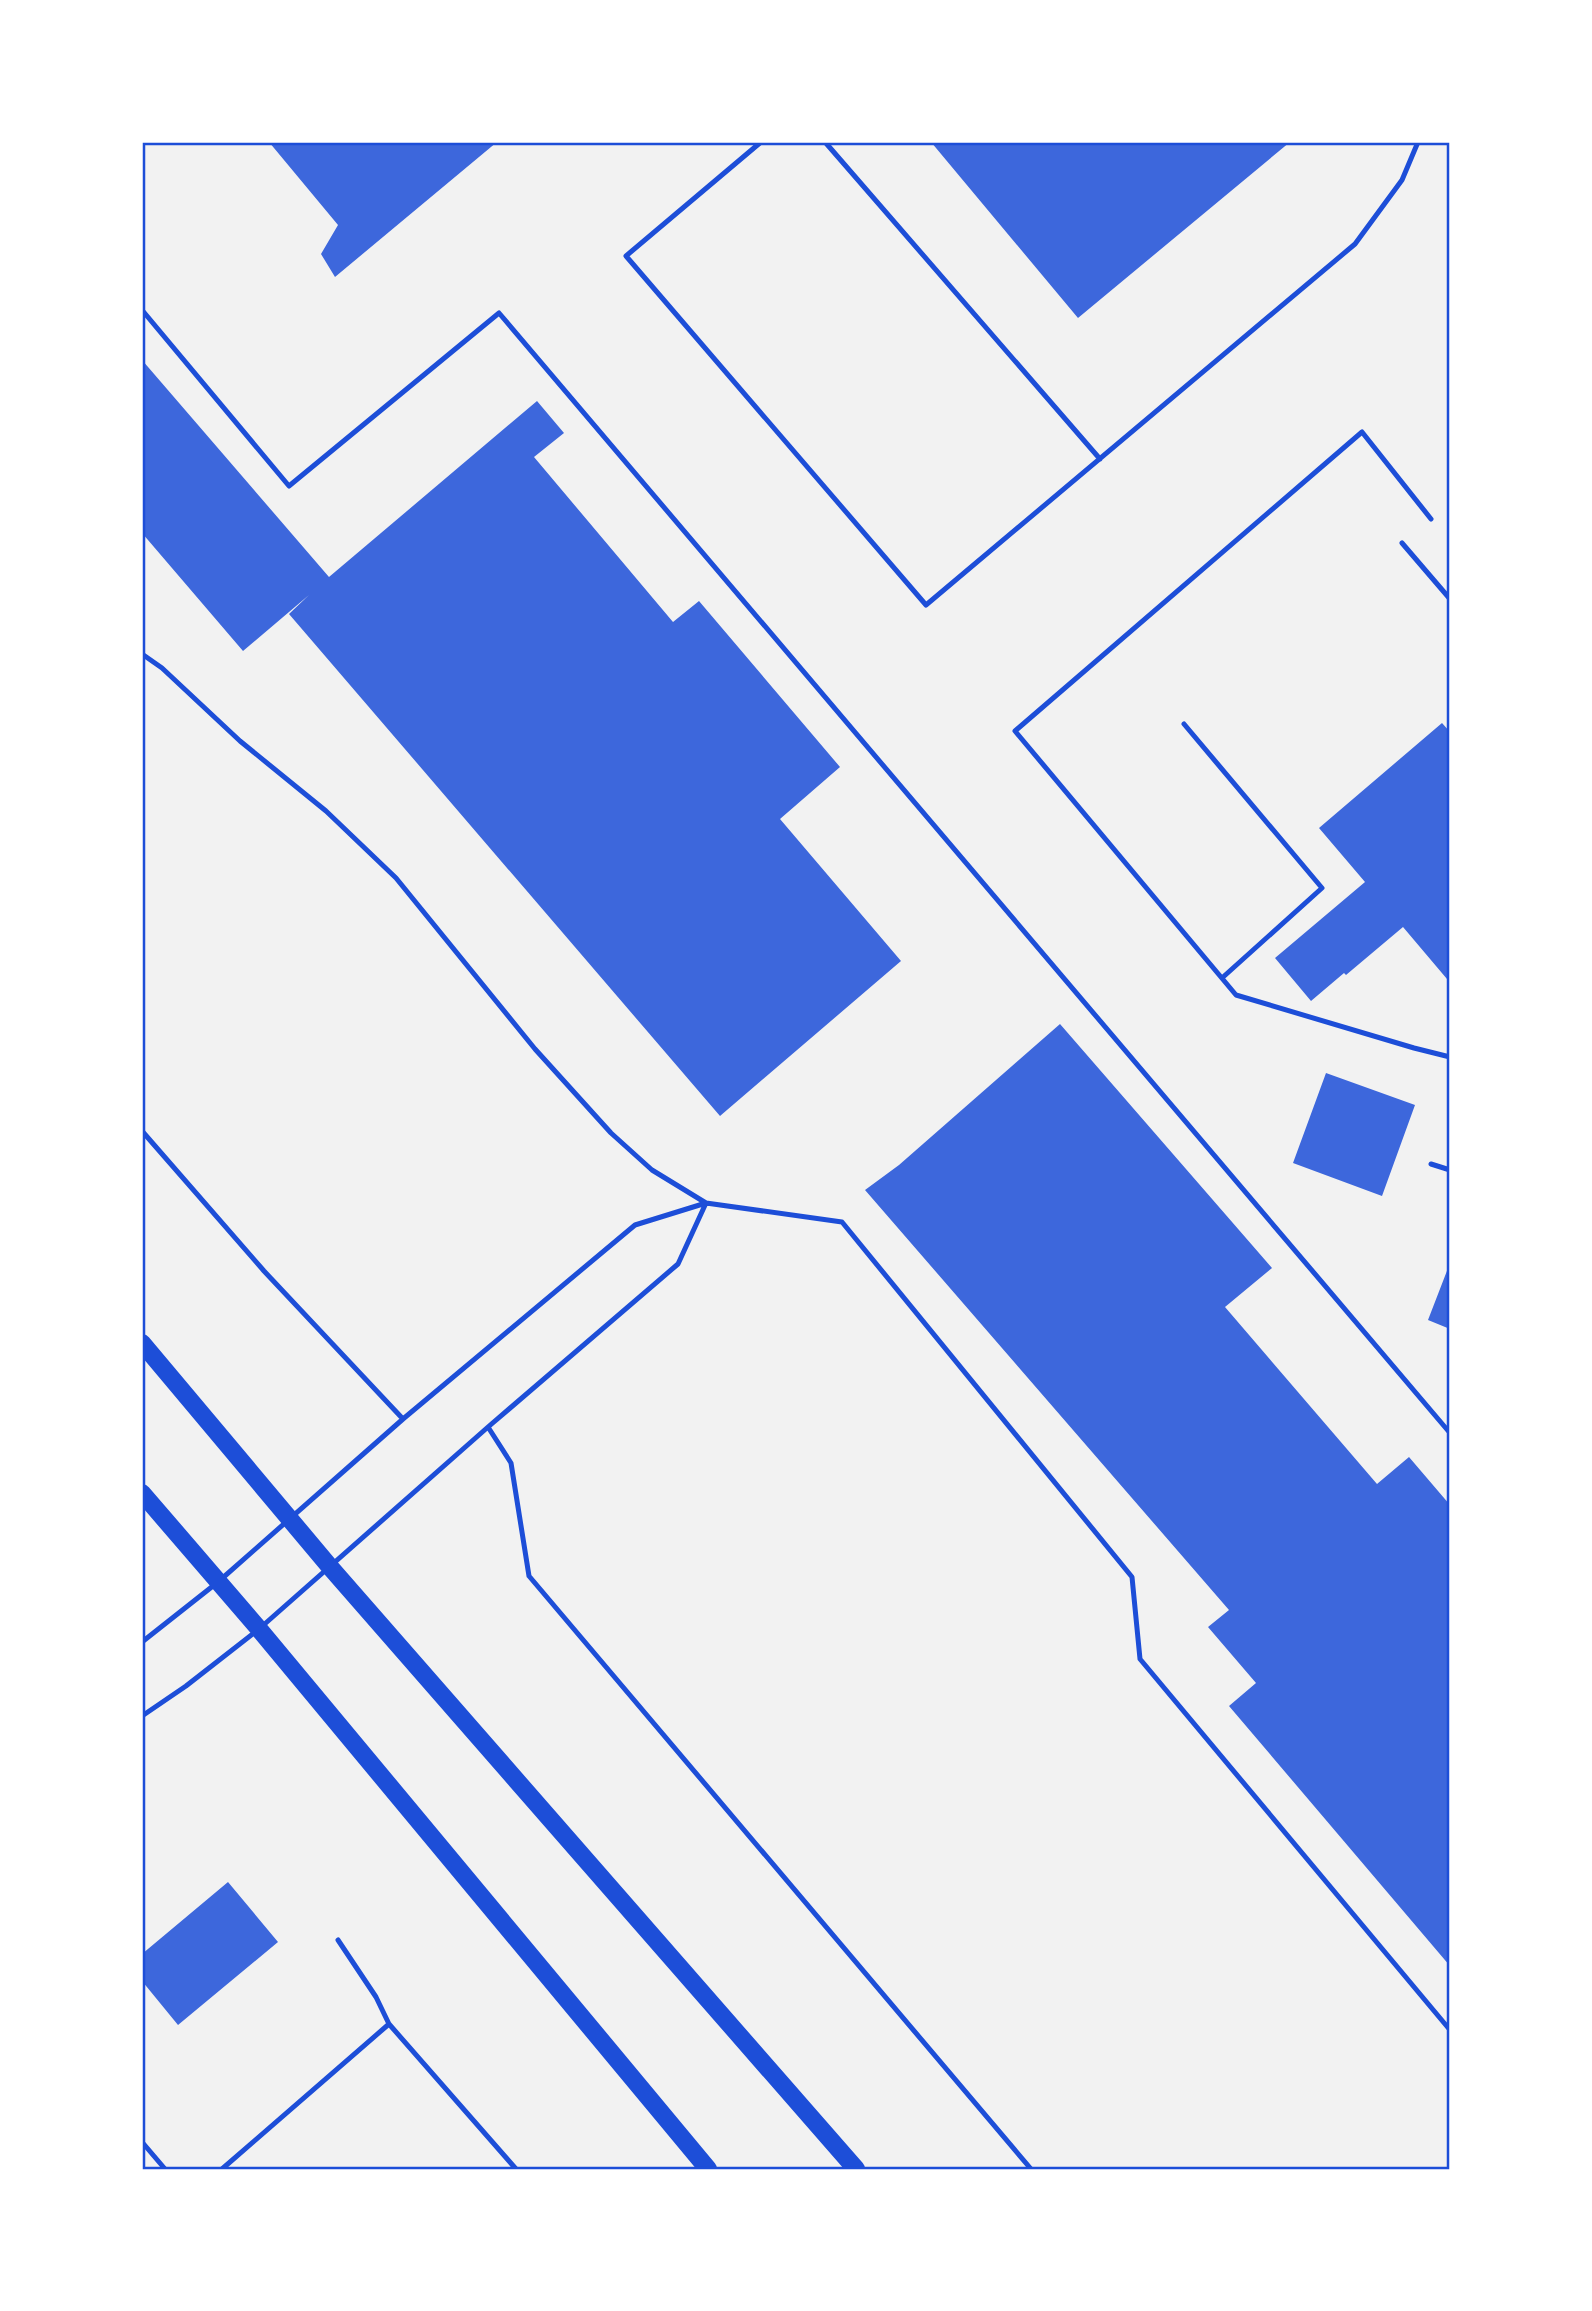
<svg xmlns="http://www.w3.org/2000/svg" width="1592" height="2311" font-family="Manrope,sans-serif">
	<rect width="100%" height="100%" fill="#f2f2f2"/>
	<path fill="#3d67dc" d="M269,142H497L335,277L321,254L338,225Z
		M931,142H1290L1078,318Z
		M142,360L329,577L537,401L564,433L534,457L673,622L699,601L840,767L780,819L901,961L720,1116L289,614L309,595L243,651L142,533Z
		M1442,723L1450,732V976L1447,979L1403,927L1346,975L1344,973L1311,1001L1275,958L1365,882L1319,828Z
		M1060,1024L1272,1268L1225,1307L1377,1484L1409,1457L1450,1505V1966L1229,1706L1256,1683L1208,1627L1229,1610L865,1190L899,1165Z
		M1326,1073L1415,1105L1382,1196L1293,1163Z
		M1450,1263V1329L1428,1320Z
		M228,1882L278,1942L178,2025L142,1981V1954Z"/>
	<g fill="none" stroke-linecap="round" stroke-linejoin="round">
		<path stroke="#1d4ed8" stroke-width="5" d="M761,142L626,256L926,605L1355,244L1402,180L1418,142
			M825,142L1100,459
			M142,310L289,486L499,313L1450,1433
			M1431,519L1362,432L1015,731L1236,995L1414,1048L1450,1057
			M1402,543L1450,599
			M142,654L162,668L240,741L326,811L396,878L535,1049L611,1133L652,1170L706,1203L842,1222L1132,1577L1140,1659L1450,2030
			M1184,724L1322,888L1222,978
			M142,1131L264,1271L403,1419
			M1431,1164L1450,1170
			M488,1427L511,1463L529,1576L1031,2169
			M142,1642L218,1582L403,1419L635,1225L706,1203
			M142,1716L186,1686L259,1629L488,1427L678,1264L706,1203
			M338,1940L376,1997L389,2024
			M142,2142L165,2169
			M222,2169L389,2024L516,2169"/>
		<path stroke="#1d4ed8" stroke-width="18" d="M142,1343L330,1567L856,2169
			M142,1493L259,1629L708,2169"/>
	</g>
	<rect width="1592" height="2311" fill="none" stroke="#ffffff" stroke-width="287"/>
	<rect x="144" y="144" width="1304" height="2024" fill="none" stroke="#1d4ed8" stroke-width="2.5"/>
</svg>
